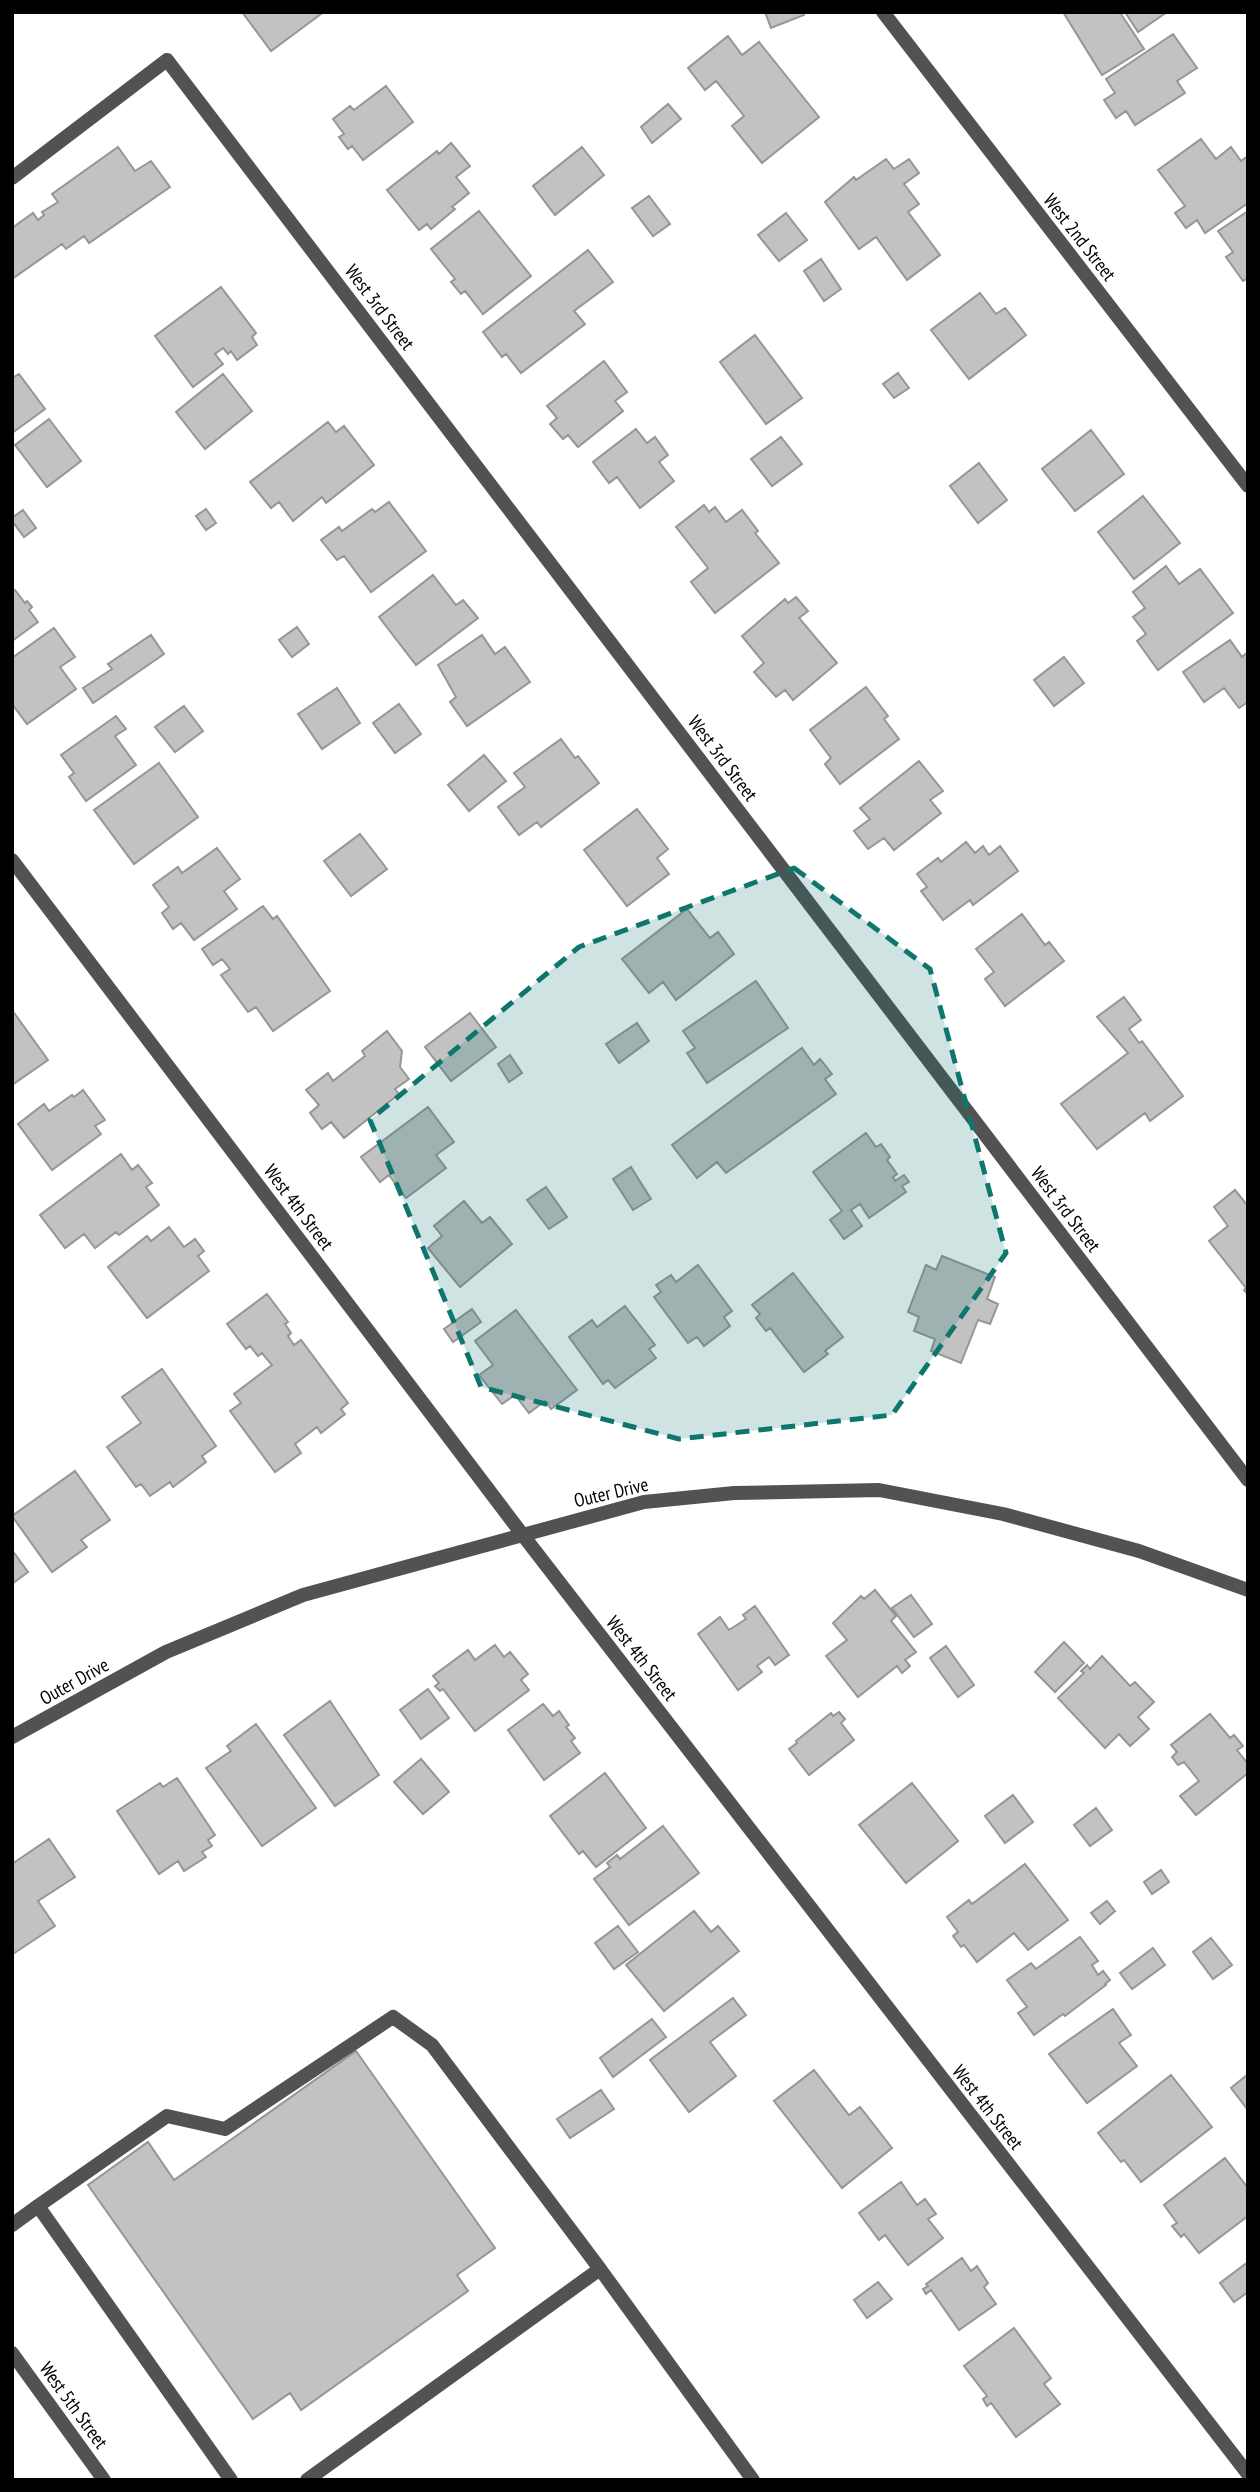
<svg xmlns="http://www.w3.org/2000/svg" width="1260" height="2492" font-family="'PT Sans Narrow',sans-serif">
	<rect width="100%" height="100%" fill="#fff"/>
	<path fill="#c2c2c2" stroke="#969696" stroke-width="2" d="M242,12H320L321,14L271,51Z
		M765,12H803L804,15L771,28Z
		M1063,12H1125L1121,14L1144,49L1102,75Z
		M1125,12H1167L1138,32Z
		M1173,34L1197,68L1177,81L1185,93L1135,125L1126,111L1116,118L1104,100L1115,93L1106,79Z
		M728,36L742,55L759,42L819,117L762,163L732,126L744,116L716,81L705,90L688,68Z
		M386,86L413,122L363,160L352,146L348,149L339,137L344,134L333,119L350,106L354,110Z
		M668,104L681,119L652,143L641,127Z
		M1201,139L1216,159L1231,147L1241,161L1248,156V203L1205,233L1197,220L1186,228L1175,213L1185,206L1158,170Z
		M451,143L470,166L456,177L469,193L452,207L455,209L431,229L427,224L419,230L387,190L437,151L439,154Z
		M118,147L135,171L151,161L170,187L89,243L84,236L66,249L62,244L12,279V228L33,213L38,220L44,215L42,212L58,202L52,194Z
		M582,147L604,175L555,215L533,186Z
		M886,159L894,169L909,159L919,173L904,184L919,204L908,212L940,255L907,280L876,237L859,249L825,202L854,177L856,180Z
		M649,196L670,224L653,236L632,208Z
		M479,211L531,276L483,314L465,291L461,294L451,282L455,279L431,249Z
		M1248,211V278L1243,281L1226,257L1233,252L1218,231Z
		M786,213L807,240L779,261L758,235Z
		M588,250L613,282L574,311L585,324L521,373L506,354L502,357L483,332Z
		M821,259L841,289L824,301L804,271Z
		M221,287L256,333L252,337L257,345L237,360L231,351L228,354L223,348L215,354L223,364L193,387L155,336Z
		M980,293L996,314L1005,308L1026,335L969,379L931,330Z
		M755,335L802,398L766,424L720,362Z
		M604,361L627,392L615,401L623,411L578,447L568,435L563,439L550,424L557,418L547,406Z
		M898,373L909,388L894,398L883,384Z
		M19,374L45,409L12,433V378Z
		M223,374L252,411L205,449L176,412Z
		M49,419L81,461L47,487L15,445Z
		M328,422L336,432L344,426L374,465L326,503L322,497L293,521L279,502L271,508L250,482Z
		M636,429L647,443L655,437L668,455L659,462L674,481L640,508L617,477L609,483L593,462Z
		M1091,430L1124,474L1075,511L1042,469Z
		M781,437L802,464L772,486L751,459Z
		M979,463L1007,500L978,523L950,486Z
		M1143,496L1180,543L1134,579L1098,532Z
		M389,502L426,551L371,592L344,556L337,560L321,540L339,527L342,531L372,509L375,512Z
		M704,505L709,512L715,507L726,522L742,510L758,531L755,533L779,563L715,613L691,582L708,568L676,527Z
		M206,509L216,523L206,530L196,516Z
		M23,510L36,528L24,537L12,521V518Z
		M1166,566L1179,584L1200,569L1233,613L1158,670L1137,641L1146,634L1133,617L1145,608L1133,592Z
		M433,575L456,605L463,600L478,618L416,665L379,617Z
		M15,590L25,603L27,601L32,607L29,610L38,622L12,641V592Z
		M796,597L808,611L799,618L837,663L793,700L785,690L776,697L754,672L764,663L742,636L785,599L788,603Z
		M297,627L309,644L292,657L279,640Z
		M54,628L75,657L60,667L76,689L27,724L12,704V658Z
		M151,635L164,654L93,703L83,688L112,669L108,664Z
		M482,635L495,654L505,647L530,682L467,726L450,702L456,697L438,665Z
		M1230,640L1242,657L1248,652V702L1239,708L1224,688L1204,702L1183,672Z
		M1064,657L1084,683L1054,706L1034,680Z
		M866,687L888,716L884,719L899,739L840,784L825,764L831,758L810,730Z
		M337,688L360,723L322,749L298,714Z
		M399,704L421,734L395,753L373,723Z
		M184,706L203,731L175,752L155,727Z
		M116,716L126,729L115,736L136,765L86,801L69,777L74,773L61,755Z
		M561,739L575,758L578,756L599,783L541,827L537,822L519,835L498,807L525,787L514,773Z
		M484,755L506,781L469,811L448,785Z
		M919,761L943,791L930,800L941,813L894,850L884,838L868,849L854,831L870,819L860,808Z
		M159,763L198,817L134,864L94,810Z
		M637,809L668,849L657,858L669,874L627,906L584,850Z
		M360,834L387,869L351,896L324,861Z
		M966,842L975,853L983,846L989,855L1000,846L1018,871L973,905L970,900L943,920L921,891L927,887L917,874L938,858L941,862Z
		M217,848L240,879L224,891L237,909L194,940L181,923L173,929L162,913L169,907L153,885L178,867L182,873Z
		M263,906L273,919L277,916L330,991L273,1031L256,1007L248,1012L221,975L230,969L222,959L213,965L202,949Z
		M687,909L710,938L718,932L734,954L676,1000L663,982L649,993L622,959Z
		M1022,914L1045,945L1049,942L1064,961L1005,1006L985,979L994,972L976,949Z
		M756,981L788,1028L707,1083L687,1053L695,1048L683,1031Z
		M1124,997L1141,1020L1129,1029L1139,1043L1142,1041L1183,1096L1150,1121L1145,1113L1097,1149L1061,1104L1128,1053L1097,1017Z
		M12,1010L48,1060L12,1085Z
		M470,1013L496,1047L451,1081L425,1047Z
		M637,1023L649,1041L619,1063L606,1044Z
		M387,1031L402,1051L400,1067L409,1079L395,1089L399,1094L344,1138L331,1122L322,1129L310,1113L319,1105L306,1090L328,1073L333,1081L365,1056L362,1051Z
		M802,1048L814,1065L820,1059L832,1074L825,1079L836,1094L726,1173L717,1162L697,1178L672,1145Z
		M510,1055L522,1073L509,1082L498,1064Z
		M83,1090L105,1120L95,1126L101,1134L52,1170L18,1124L44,1104L49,1111L72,1095L74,1097Z
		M428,1107L454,1142L436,1155L446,1168L406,1198L389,1175L380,1182L361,1157Z
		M866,1133L876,1147L881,1144L890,1157L887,1160L897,1174L893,1177L895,1181L904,1175L909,1182L902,1186L906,1192L869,1218L860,1204L851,1210L862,1226L844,1239L830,1220L842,1211L813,1172Z
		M121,1154L132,1170L138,1165L152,1183L146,1187L159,1205L119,1235L116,1232L95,1248L84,1234L65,1248L40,1215Z
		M631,1167L651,1199L633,1210L613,1179Z
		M546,1187L567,1217L549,1229L527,1200Z
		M1235,1190L1248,1206V1295L1244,1290L1246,1288L1209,1241L1228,1226L1214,1207Z
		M464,1201L482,1223L490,1217L512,1244L460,1287L428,1248L442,1236L434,1226Z
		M169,1227L184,1247L195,1239L204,1251L198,1256L209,1271L147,1318L108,1267L147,1236L151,1241Z
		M942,1256L995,1277L987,1299L998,1304L990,1324L978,1320L961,1363L931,1351L935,1339L914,1331L919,1317L908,1312L926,1265L936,1270Z
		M698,1265L732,1311L724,1317L730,1326L704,1346L697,1337L688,1343L654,1297L661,1292L656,1285L671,1275L676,1282Z
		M793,1273L843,1337L825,1351L828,1354L804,1372L770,1328L766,1331L756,1318L760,1314L752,1305Z
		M267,1294L288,1322L285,1324L291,1333L288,1336L294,1345L301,1340L348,1403L341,1409L345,1414L321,1433L317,1427L295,1444L301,1453L275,1472L230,1411L241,1403L234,1394L272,1365L262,1353L258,1356L250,1346L246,1349L227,1324Z
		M625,1306L655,1345L649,1349L656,1358L615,1388L608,1380L603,1384L569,1337L592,1320L597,1327Z
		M472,1309L481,1322L453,1342L444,1329Z
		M516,1310L577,1390L551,1409L545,1401L529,1413L515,1395L502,1404L479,1375L493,1365L475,1341Z
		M162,1369L216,1446L202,1456L206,1462L173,1487L170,1482L150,1496L141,1484L136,1487L107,1447L141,1423L122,1397Z
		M75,1471L110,1520L81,1540L87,1547L52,1572L12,1516Z
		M12,1550L28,1572L12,1584Z
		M875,1590L896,1616L891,1621L916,1652L905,1660L910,1666L902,1673L897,1666L858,1697L826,1656L847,1640L833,1623L861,1596L864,1599Z
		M911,1595L932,1624L914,1637L892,1608Z
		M755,1606L789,1655L775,1665L769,1657L757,1666L762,1672L738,1690L698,1634L720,1617L729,1630L746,1619L743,1615Z
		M1064,1642L1084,1663L1055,1692L1035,1672Z
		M495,1645L504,1657L510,1652L528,1674L521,1680L529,1690L475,1731L443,1689L440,1691L435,1686L439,1683L433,1676L468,1650L475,1660Z
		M946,1646L974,1685L958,1697L930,1658Z
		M1102,1656L1130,1686L1135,1682L1154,1702L1138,1717L1149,1729L1130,1746L1119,1734L1105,1748L1058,1698L1084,1673L1081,1671L1087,1665L1090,1669Z
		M428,1689L449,1718L421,1739L400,1710Z
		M330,1701L379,1775L335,1806L284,1735Z
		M543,1704L553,1716L559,1711L569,1725L566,1727L575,1738L571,1741L580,1753L544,1780L508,1730Z
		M839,1712L845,1719L841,1723L854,1740L809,1775L789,1749L797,1743L796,1741L831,1713L833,1716Z
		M1210,1714L1230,1738L1234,1735L1243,1746L1237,1750L1248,1764V1773L1196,1815L1180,1796L1199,1781L1184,1762L1178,1765L1172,1757L1177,1752L1171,1745Z
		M256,1724L316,1808L262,1846L206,1768L231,1751L227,1746Z
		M421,1759L449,1792L423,1814L394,1782Z
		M605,1773L646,1828L596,1867L583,1851L579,1854L550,1816Z
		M177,1778L215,1835L208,1840L212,1846L202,1852L206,1857L184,1871L178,1861L159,1874L117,1811L160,1783L163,1787Z
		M912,1783L958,1841L906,1883L859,1825Z
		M1013,1795L1033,1822L1005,1843L985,1816Z
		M1096,1808L1112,1830L1090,1846L1074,1825Z
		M663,1826L699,1873L629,1925L594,1879L610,1867L607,1863L617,1855L620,1859Z
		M49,1839L75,1877L38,1901L55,1926L13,1954L12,1864Z
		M1025,1864L1068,1920L1028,1950L1014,1933L977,1962L964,1945L961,1947L953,1936L958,1932L947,1917L969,1900L972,1904Z
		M1161,1870L1169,1882L1152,1894L1144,1882Z
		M1107,1901L1115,1911L1100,1924L1091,1913Z
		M694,1911L711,1932L718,1926L739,1951L664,2011L626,1965Z
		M618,1926L638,1952L614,1969L595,1943Z
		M1080,1937L1098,1961L1092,1965L1098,1975L1103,1971L1110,1980L1105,1984L1106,1985L1065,2016L1063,2014L1034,2035L1018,2013L1027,2007L1007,1980L1031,1963L1036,1969Z
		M1211,1938L1232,1965L1213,1979L1193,1952Z
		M1153,1948L1165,1965L1132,1989L1120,1973Z
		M733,1998L746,2015L710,2042L736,2076L689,2112L650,2060Z
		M1113,2009L1131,2035L1119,2043L1137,2066L1087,2103L1049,2054Z
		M652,2019L666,2037L613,2077L600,2058Z
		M356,2051L495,2248L457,2275L468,2291L301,2410L290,2393L253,2419L88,2185L148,2142L174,2180Z
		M814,2070L849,2115L860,2107L892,2148L842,2188L774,2101Z
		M1248,2074V2110L1231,2088Z
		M1171,2075L1212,2127L1141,2182L1124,2160L1121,2162L1098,2133Z
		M601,2090L614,2109L570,2138L557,2119Z
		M1225,2158L1248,2188V2216L1199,2253L1184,2234L1181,2237L1172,2226L1177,2223L1164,2205Z
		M901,2182L917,2205L925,2199L936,2214L928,2219L943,2238L908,2265L885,2235L879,2240L859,2213Z
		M962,2258L971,2271L977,2266L988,2283L984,2287L996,2304L959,2330L931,2290L926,2294L923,2289L928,2286L926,2284Z
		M1248,2262V2292L1234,2302L1220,2283Z
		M878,2282L892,2299L867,2318L854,2300Z
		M1014,2328L1051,2378L1044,2384L1060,2404L1016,2437L991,2403L987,2406L983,2399L987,2396L964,2366Z"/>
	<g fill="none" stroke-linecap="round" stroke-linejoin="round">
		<path stroke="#525252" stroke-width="14" d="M38,2206L167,2116L225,2129L393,2017L432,2045L600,2269
			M12,2225L38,2206L231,2480
			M307,2480L600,2269L753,2480"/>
		<path stroke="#525252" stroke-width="14" d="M883,12L1248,486
			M12,178L167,60L1248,1480
			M12,860L522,1534L1248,2474
			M12,1737L166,1652L303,1595L644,1502L734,1493L879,1490L1003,1514L1139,1551L1248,1590
			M12,2353L104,2480"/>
	</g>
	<path fill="#0f766e" fill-opacity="0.2" stroke="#0f766e" stroke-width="5" stroke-dasharray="14 9" stroke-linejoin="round" d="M794,868L930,969L1006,1253L892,1415L679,1439L481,1387L370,1120L579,947Z"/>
	<g text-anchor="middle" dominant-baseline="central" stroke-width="5" stroke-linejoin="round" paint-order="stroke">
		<g font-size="19" fill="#000" stroke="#fff">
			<text transform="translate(1080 237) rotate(52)">West 2nd Street</text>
			<text transform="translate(380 307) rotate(53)">West 3rd Street</text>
			<text transform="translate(723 758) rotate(53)">West 3rd Street</text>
			<text transform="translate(299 1207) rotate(53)">West 4th Street</text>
			<text transform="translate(1066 1209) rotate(53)">West 3rd Street</text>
			<text transform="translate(611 1492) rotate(-13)">Outer Drive</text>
			<text transform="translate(642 1658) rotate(52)">West 4th Street</text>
			<text transform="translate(74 1681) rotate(-29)">Outer Drive</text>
			<text transform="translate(988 2107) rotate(52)">West 4th Street</text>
			<text transform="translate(74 2405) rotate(54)">West 5th Street</text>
		</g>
	</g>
	<rect width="1260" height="2492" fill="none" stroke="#000000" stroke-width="28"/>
</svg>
